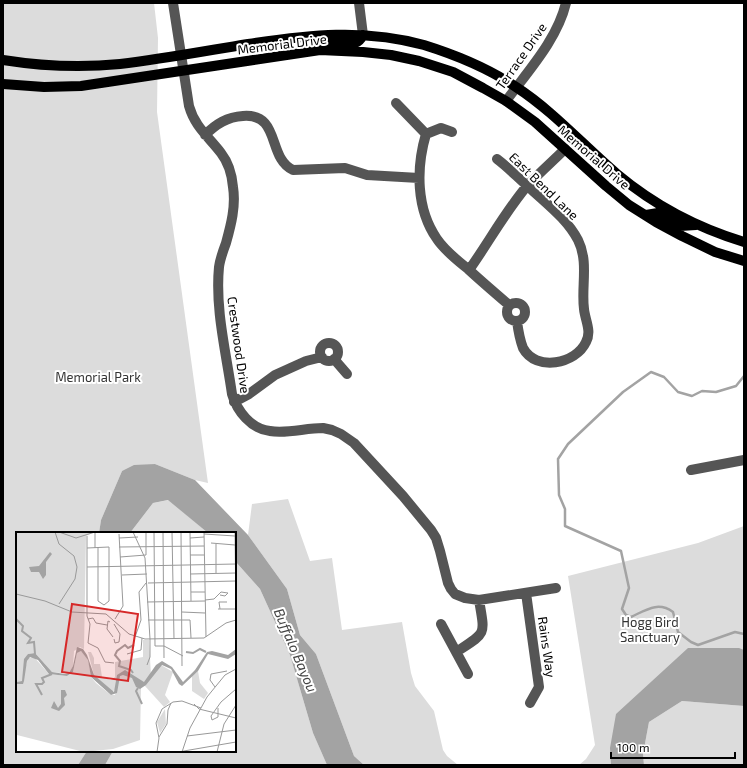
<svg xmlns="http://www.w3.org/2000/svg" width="747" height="768" font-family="'Exo 2',sans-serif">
	<rect width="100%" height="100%" fill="#fff"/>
	<path fill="#dcdcdc" d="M3,3H154L158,38L157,112L208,483L195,480L155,464L122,471L101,520L99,533H17V751H87L78,765H3Z
		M288,499L310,561L332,558L342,630L402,622L411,673L415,686L434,711L443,750L447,756L458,765H364L354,756L316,654L300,635L287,589L248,535L252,504Z
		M169,500L208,533H130L153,503Z
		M744,526V704L682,694L650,713L625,765H579L586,759L595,745L568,576L698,543Z
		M235,561L260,589L290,655L313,733L327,765H105L113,751H235Z
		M682,701L744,706V765H644L643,754L649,722Z"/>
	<path fill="#a3a3a3" d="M155,464L195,480L248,535L287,589L300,635L316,654L354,756L364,765H327L313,733L290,655L260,589L235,561V533H208L168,500L153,503L130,533H99L101,520L122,471L134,465Z
		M688,648H739L744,650V706L682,701L649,722L643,754L644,765H611L610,748L616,714Z
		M87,751H113L105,765H78Z"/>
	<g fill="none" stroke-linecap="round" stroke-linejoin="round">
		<path stroke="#a3a3a3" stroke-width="2.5" d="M744,376L736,386L716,392L702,391L692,396L678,392L664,377L651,372L623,392L568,444L558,459L559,495L565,509V526L621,551L629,588L622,609L626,615L631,617C646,610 658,601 673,612L678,632L691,642L698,645L735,632L744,634"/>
		<path stroke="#555" stroke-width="10" d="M173,3L189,106C195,127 208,136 221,153C228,162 232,175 233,187C236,206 231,225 226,243C223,251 220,259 219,267C215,309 226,352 232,394C237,411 251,429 270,431C287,434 305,428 323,428L332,430L341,434L354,443L403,496L431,530L436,538L440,551L448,583L451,589L455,594L465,598L479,600L556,588
			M359,3L363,35
			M506,101C528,71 557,40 566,3
			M396,103L426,134
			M452,132L441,128L426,134C416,168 416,209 437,239C445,251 457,260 468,269C481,281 495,293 509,305
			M205,135C216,124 227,117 243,116C281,113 267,158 293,170L345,168L367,175L419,178
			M497,159C509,168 519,179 531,189C548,205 567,219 578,240C589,262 581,287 584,309C585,320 592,331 586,342C576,364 536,372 523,348C520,340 518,329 517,321
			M469,270C489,242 505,212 527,186C539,173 552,162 565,149
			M507 312a9 9 0 1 1 18 0a9 9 0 1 1-18 0Z
			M320 352a9 9 0 1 1 18 0a9 9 0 1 1-18 0Z
			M334,359L347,374
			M234,402L249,394L275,375L306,361L322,357
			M691,470L744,460
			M526,593L539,687L530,703
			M441,624L468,674
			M456,652C487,632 485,636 479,600"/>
		<path stroke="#000" stroke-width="10" d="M320,50C323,48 327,45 331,44C344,41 356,50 363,35
			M3,60C41,66 81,68 120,64C163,59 205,51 248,44C308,35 364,28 424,45C456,55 488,68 516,87C553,111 583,145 617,174C654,205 698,228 744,242
			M3,84L44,87L81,86L320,50L363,52L391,55L419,61L453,72L483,88L506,101L535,122L606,186L629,205L656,222L682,236L715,252L744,261
			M646,215L658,213L680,226L696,225"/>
	</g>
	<g text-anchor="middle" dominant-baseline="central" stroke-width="4" stroke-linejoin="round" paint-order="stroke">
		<g font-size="13" fill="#000" stroke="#fff">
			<text transform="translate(282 44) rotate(-7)">Memorial Drive</text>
			<text transform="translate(521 56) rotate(-55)">Terrace Drive</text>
			<text transform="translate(594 157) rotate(41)">Memorial Drive</text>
			<text transform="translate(544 186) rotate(44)">East Bend Lane</text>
			<text transform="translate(239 345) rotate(82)">Crestwood Drive</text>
			<text transform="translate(547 647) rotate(82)">Rains Way</text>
		</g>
		<g font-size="13" fill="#333" stroke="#fff">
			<text x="98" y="377">Memorial Park</text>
			<text x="650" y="622">Hogg Bird<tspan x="650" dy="15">Sanctuary</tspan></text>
		</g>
		<g font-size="14" font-style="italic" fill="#444" stroke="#fff">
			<text transform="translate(296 650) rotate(67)">Buffalo Bayou</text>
		</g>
	</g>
	<g transform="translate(16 532)">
		<rect width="220" height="220" fill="#fff"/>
		<path d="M0,0H78L70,4L68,117L64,115L58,119L57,134L53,142L36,140L19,121L12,122L6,149L0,150ZM127,108H133L135,144L145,133L157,140L149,163L154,170L148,175L129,154L119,153L125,156L124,208L97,217L68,220L1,203V152H5L12,126L18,125L33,142L51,144L57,140L61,121L65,119L72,127L75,145L80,151L95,163H99L104,144L101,156L96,160L78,143L72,120H75L78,126V132H84L86,145L95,148L99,145V130L127,125ZM182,139L184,151L192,161L188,167L176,159V144ZM149,177L150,192L144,201L141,190Z" fill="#dcdcdc"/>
		<path d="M34,20L36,22L30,30V43L27,47L23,40H15L13,35L23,34ZM61,115L67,117L71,123L78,143L98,160L101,143L109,138L128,150L140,133L146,129L156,135L167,150L179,138L191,120L196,119L212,123L220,117V122L212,127L192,122L182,139L166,154L163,152L155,137L146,133L130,153L124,157L120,155L116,146L107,143L104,144L101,161L95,163L75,145L72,128L65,119L61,121L57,140L51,144L33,142L22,128L14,125L11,129L8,149L7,152H0V150L6,149L8,127L12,122L19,121L36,140L49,142L53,141L57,134ZM45,158H49L51,163L48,166L49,173L43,179L35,176L38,169L42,176L45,172Z" fill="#a3a3a3"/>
		<path fill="none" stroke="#a3a3a3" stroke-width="2" d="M0,87L7,94L6,99L15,106L12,111L18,110L19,122M170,120L177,121L184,117L190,120M117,141L115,138L103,134L104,129L99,123L101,119L109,113L112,116L118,113M122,156L120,159L126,172M26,163L20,152H26L28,150L26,146L36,142"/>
		<path fill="none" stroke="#999" stroke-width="1" d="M39,0L43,12L58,24L61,35L59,47L43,72M43,0L60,6L79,0M79,0V16M117,0L129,26L134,107M138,0L139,114H148L167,124M147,0L148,126M156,0L158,107M165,0L166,134M174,0L175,69M188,0L190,105M219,0L220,80M188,2L219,4M71,4V84L74,92L72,111L82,116L89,130L98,131M103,6L122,5M174,6L188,5M195,11L219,13M200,12V41M82,15V69L88,73M103,15L188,14M71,16L93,15V69L88,73M174,23H188M104,25L130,23V0M71,35L220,32M174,42L220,41M106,43L131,42M132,51L220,49M175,60H189M0,62L29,69L56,80L90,82L113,102L129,107L188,106L210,91L220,88M189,68L198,67L205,60L212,61L209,64L204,63M131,70L189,69M202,77H220M204,77L203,70H211M166,80L189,81M72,87L77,86L80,91L91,93M99,87L107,74L103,2M132,88H174L175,106M94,90L92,89L91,97L97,105M119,105L125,88L123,60L130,51M98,107L99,111L103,110L104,102L98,92M111,122L125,118L126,106M131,133L134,125V107M199,155L194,148L195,142L211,139M178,172L183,177L220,186M202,176V185L196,188L195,184L205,170L220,157M171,204L220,198M143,205L151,192L152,178L155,171M141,220L143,206L140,191L146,177L157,170L166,169L185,176M162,220L220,210M166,220L174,196L191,165L209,143L220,137M201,220L208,192L220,173"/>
		<path fill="#d62828" fill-opacity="0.15" stroke="#d62828" stroke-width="2" d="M56,72L122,82L112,149L46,140Z"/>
		<rect width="220" height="220" fill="none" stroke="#000" stroke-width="2"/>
	</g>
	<rect width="747" height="768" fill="none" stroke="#000000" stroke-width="8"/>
	<path d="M611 752v6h124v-6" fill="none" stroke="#000000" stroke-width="2"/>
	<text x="617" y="752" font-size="12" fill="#000000" stroke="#ffffff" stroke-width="3" paint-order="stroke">100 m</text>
</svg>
